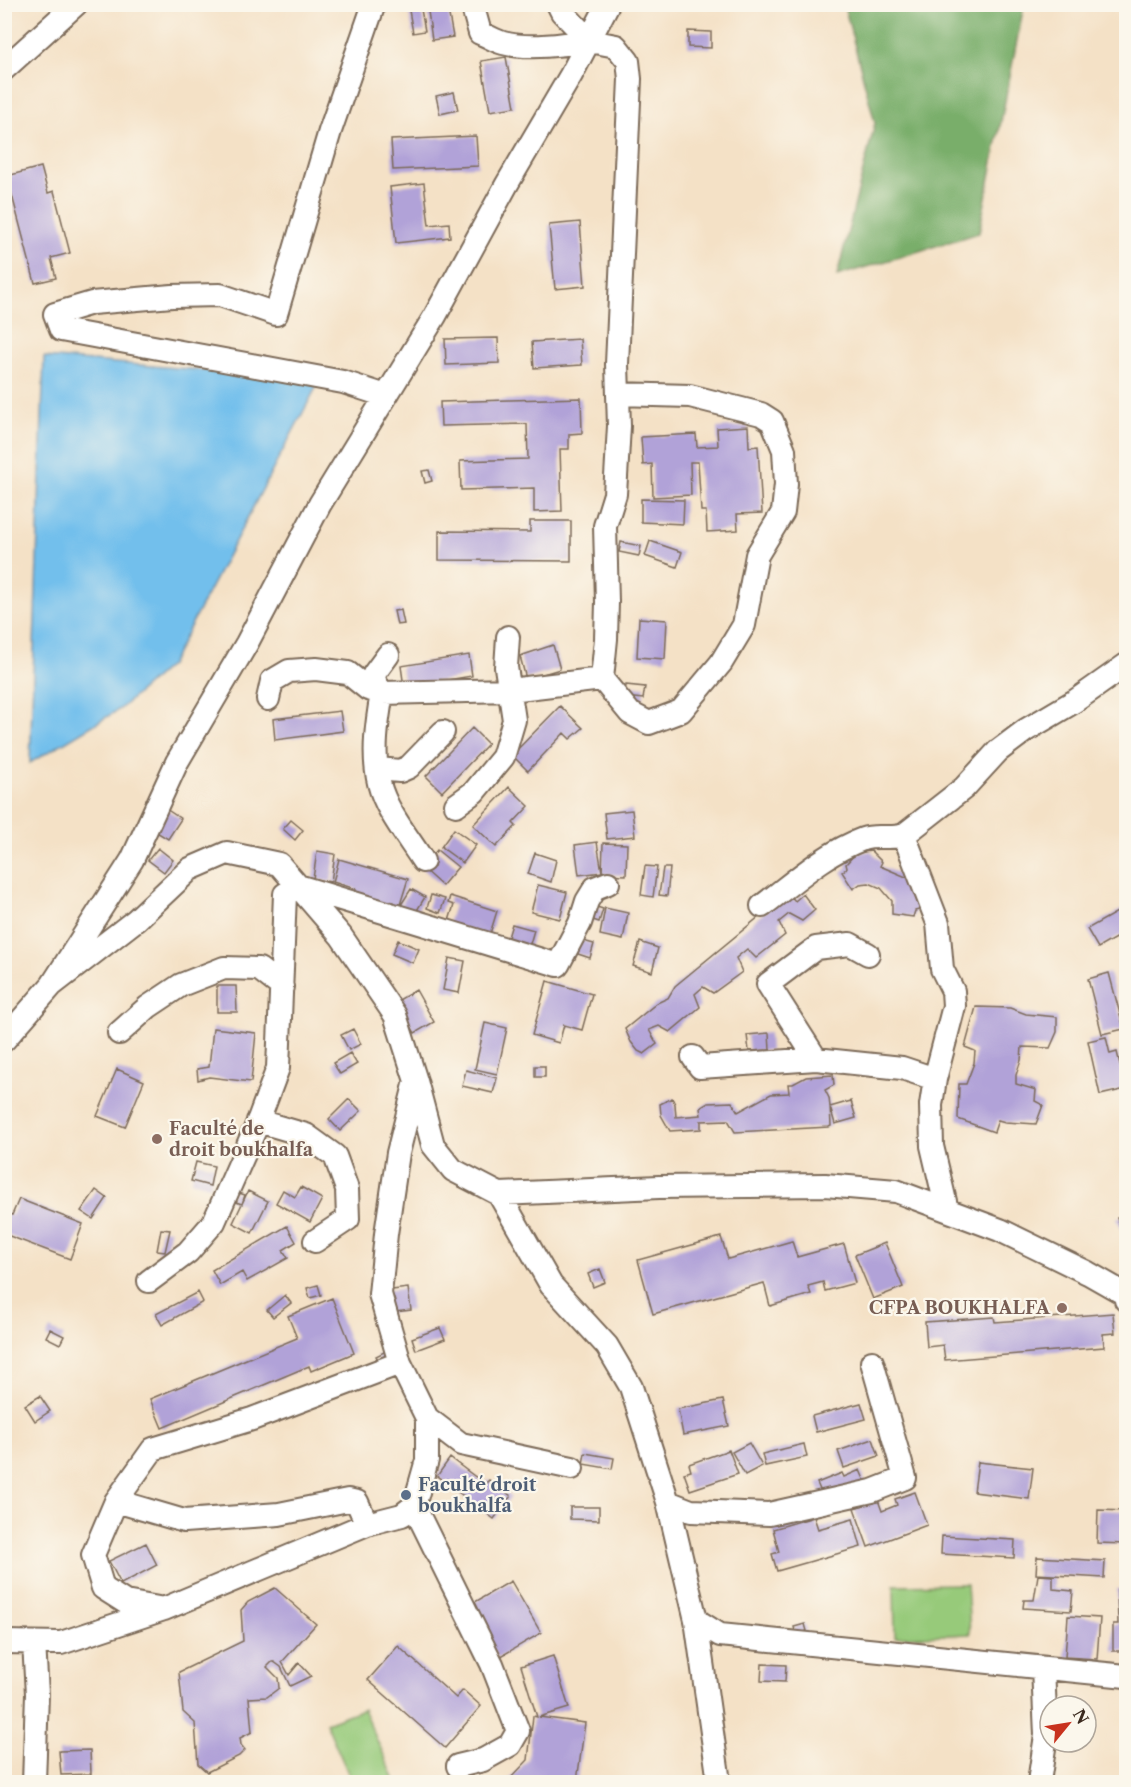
<svg xmlns="http://www.w3.org/2000/svg" width="1131" height="1787" font-family="'Libre Caslon Text',serif">
	<rect width="100%" height="100%" fill="#fbf7ec"/>
	<filter id="ink" filterUnits="userSpaceOnUse"><feTurbulence type="fractalNoise" baseFrequency=".0167" numOctaves="2"/><feDisplacementMap in="SourceGraphic" scale="12" xChannelSelector="R" yChannelSelector="G"/><feConvolveMatrix kernelMatrix="1 2 1 2 8 2 1 2 1" color-interpolation-filters="sRGB"/></filter>
	<filter id="wash" filterUnits="userSpaceOnUse"><feTurbulence type="fractalNoise" baseFrequency=".008" numOctaves="4" result="noise"/><feDisplacementMap in="SourceGraphic" scale="24" xChannelSelector="R" yChannelSelector="G"/><feGaussianBlur stdDeviation="1.35" result="paint"/><feColorMatrix in="noise" values="0 0 0 0 0 0 0 0 0 0 0 0 0 0 0 0 0 1.4 0 .05"/><feComposite in="paint" operator="in"/></filter>
	<g filter="url(#wash)">
		<rect width="100%" height="100%" fill="#f4e1c6"/>
		<path fill="#97ca7a" stroke="#697a4c" stroke-width="1.5" d="M967,1584L970,1634L895,1637L894,1585Z
			M363,1709L396,1782H352L326,1723Z"/>
		<path fill="#79ae6a" stroke="#5a6c44" stroke-width="1.5" d="M844,5H1024L979,233L837,276L875,123Z"/>
		<path fill="#72bfec" stroke="#567485" stroke-width="1.5" d="M44,357L320,380L170,665L120,709L30,763Z"/>
		<g id="blocks">
			<path fill="#b1a2d8" d="M420,4L425,31L413,33L408,5Z
				M427,4H447L453,37L432,40Z
				M688,31L711,32V48L688,47Z
				M506,57L515,107L490,111L481,61Z
				M454,92L458,110L440,114L436,96Z
				M476,136L478,166L393,170L391,140Z
				M41,167L48,193L54,191L70,253L51,258L56,278L35,283L7,176Z
				M424,183L429,225L449,223L450,237L396,243L390,187Z
				M580,222L585,286L555,289L549,225Z
				M498,338L499,363L446,365L445,339Z
				M580,339L582,365L534,368L532,342Z
				M581,398L582,433L569,434V449H560L562,511L534,512V488L461,490L460,461L528,459L527,424L441,426L440,402Z
				M748,426L749,447L758,446L762,513L737,514L738,530L707,532L706,511H701L698,462H690L691,495L653,497L652,464L643,465L641,437L696,434L697,447L718,446L717,428Z
				M429,470L432,481L425,483L422,471Z
				M641,499L684,500L683,524L641,522Z
				M530,521H571V561L439,560V531L530,532Z
				M650,541L682,552L677,567L645,556Z
				M621,542L641,546L639,556L619,552Z
				M401,610L404,624L397,625L394,611Z
				M639,618L667,620L665,659L637,657Z
				M553,645L560,669L526,679L520,656Z
				M469,655L472,676L404,687L401,666Z
				M626,685L645,687L643,699L625,697Z
				M560,706L583,728L570,739L564,733L528,771L512,755Z
				M340,711L343,731L275,740L273,719Z
				M472,728L488,744L442,792L426,776Z
				M509,787L529,806L513,823L516,826L496,847L473,825Z
				M163,807L181,819L168,839L150,828Z
				M632,810L635,836L607,839L604,813Z
				M291,820L303,830L295,840L283,829Z
				M454,829L476,845L463,863L441,847Z
				M597,842L602,872L579,875L575,845Z
				M603,843L627,844L626,875L602,874Z
				M158,848L173,860L164,872L148,860Z
				M437,850L458,867L442,886L422,868Z
				M317,851L335,854L331,882L313,879Z
				M871,851L882,862L880,866L911,879L920,894L919,910L915,911L913,917L892,914V901L881,888L869,883L860,884L853,889L842,872L847,868L846,864L856,853Z
				M535,853L556,860L551,882L528,874Z
				M339,859L408,879L399,908L411,889L425,897L413,917L353,898L356,889L333,882Z
				M645,866L657,867L653,897L641,895Z
				M663,868H670L667,896L659,895Z
				M538,885L567,892L560,919L531,912Z
				M788,893L795,901L803,894L815,910L802,921L789,914L779,922L785,935L756,958L747,949L736,958L742,972L713,993L703,987L695,994L700,1007L670,1032L659,1026L649,1030L657,1044L644,1054L638,1051L631,1042L625,1029L657,1003L668,998L675,986Z
				M431,895L445,899L440,913L427,908Z
				M450,896L497,911L489,937L448,924L454,905L448,903Z
				M591,905L603,909L599,922L587,918Z
				M1126,907V932L1098,948L1087,929Z
				M605,908L628,913L623,940L600,935Z
				M512,924L534,930L528,951L506,944Z
				M576,939L594,944L590,958L572,952Z
				M398,940L419,949L413,963L392,954Z
				M640,942L658,948L652,972L633,966Z
				M449,958L465,961L459,993L443,990Z
				M1109,973L1124,1029L1102,1034L1088,979Z
				M547,981L592,994L582,1030L564,1025L559,1043L532,1035Z
				M217,986H236L237,1012H217Z
				M416,990L434,1022L415,1033L397,1001Z
				M976,1007L1010,1008L1026,1014L1057,1017V1032L1050,1048L1022,1047L1021,1060L1016,1075V1084L1036,1090L1035,1101L1043,1105L1036,1124L1005,1122L998,1120L994,1132L958,1119L959,1084H966L974,1063L975,1051L965,1047Z
				M485,1023L507,1028L497,1074L475,1069Z
				M213,1028L256,1033L251,1082L209,1077L198,1080L197,1069L209,1067Z
				M353,1029L361,1044L349,1050L341,1035Z
				M769,1033L770,1050L749,1051L747,1035Z
				M1106,1037L1110,1054L1117,1052L1126,1089L1100,1095L1088,1041Z
				M350,1053L357,1064L340,1074L333,1063Z
				M535,1066H545V1077H535Z
				M117,1069L144,1081L125,1127L97,1116Z
				M466,1070L497,1078L493,1093L462,1086Z
				M833,1075L834,1085L825,1090L829,1098L830,1107L851,1101L856,1118L835,1124L830,1107L831,1126L829,1127L735,1132L728,1120L701,1121V1129L670,1131L661,1115L660,1104L672,1098L675,1104L676,1117L701,1115L700,1108L708,1103L732,1102L738,1112L771,1094L789,1093L788,1084H793L806,1077Z
				M349,1099L361,1111L340,1131L329,1119Z
				M196,1162L214,1166L210,1186L191,1181Z
				M301,1187L322,1199L310,1222L276,1203L283,1190L295,1197Z
				M96,1190L107,1198L93,1219L81,1211Z
				M233,1191L245,1195L242,1204L230,1200Z
				M248,1191L268,1201L252,1233L233,1223Z
				M19,1199L83,1224L70,1259L4,1234V1212L12,1215Z
				M1126,1215V1244L1117,1218Z
				M287,1226L296,1242L283,1250L288,1258L247,1281L242,1272L220,1285L212,1270Z
				M161,1229L170,1230L165,1252L157,1251Z
				M721,1237L728,1259L792,1241L797,1257L844,1244L855,1283L825,1291L823,1282L808,1286L811,1294L770,1306L764,1283L653,1314L638,1260Z
				M885,1243L903,1287L873,1299L855,1255Z
				M600,1269L605,1282L593,1287L588,1274Z
				M318,1285L321,1295L310,1298L307,1288Z
				M408,1288L411,1310L387,1313L384,1291Z
				M198,1292L203,1302L162,1325L156,1314Z
				M285,1295L291,1303L273,1317L267,1310Z
				M332,1298L354,1353L311,1371L309,1366L162,1428L150,1399L297,1338L288,1316Z
				M1113,1313L1115,1333L1103,1334L1104,1347L945,1360L943,1345L927,1347L925,1322L994,1317L995,1322Z
				M440,1328L445,1339L416,1350L412,1338Z
				M50,1329L64,1336L60,1344L46,1337Z
				M392,1348L382,1366L376,1356Z
				M40,1396L50,1411L35,1421L25,1405Z
				M723,1400L729,1426L683,1435L678,1409Z
				M861,1403L866,1419L816,1432L812,1416Z
				M873,1439L879,1456L844,1468L838,1451Z
				M749,1443L762,1466L745,1475L732,1452Z
				M804,1444L807,1457L765,1466L762,1454Z
				M729,1450L738,1474L690,1490L684,1473L691,1471L689,1464Z
				M585,1453L614,1458L612,1469L583,1464Z
				M450,1458L485,1484L489,1480L511,1496L494,1519L437,1476Z
				M978,1462L1033,1468L1029,1499L974,1492Z
				M860,1470L866,1484L825,1501L817,1483L842,1473L844,1477Z
				M915,1492L927,1525L868,1547L854,1508L878,1500L882,1511L897,1505L895,1499Z
				M570,1507H599V1520L570,1519Z
				M1098,1510L1126,1511V1544L1097,1543Z
				M814,1517L818,1529L853,1519L861,1547L777,1571L772,1554L779,1552L773,1529Z
				M942,1536L1015,1540L1014,1558L941,1554Z
				M146,1543L157,1565L121,1584L109,1561Z
				M1037,1557L1105,1561L1104,1578L1036,1574Z
				M1038,1575L1053,1576V1589L1073,1591L1071,1611L1023,1608L1024,1600H1034Z
				M511,1581L541,1633L498,1658L468,1606Z
				M275,1588L316,1624L282,1662L289,1675L299,1663L311,1676L290,1686L281,1667L274,1662H272L267,1667L278,1678L279,1688L267,1697L249,1698L252,1732L240,1738L241,1745L245,1750L239,1756L207,1772L198,1764L195,1723L183,1712L179,1672L243,1641L241,1610L248,1602Z
				M1117,1589H1126V1651H1113V1624H1118Z
				M1068,1616L1100,1618L1097,1659L1065,1657Z
				M805,1624L807,1631L796,1634L794,1627Z
				M398,1646L456,1698L463,1690L481,1706L445,1748L368,1680Z
				M553,1656L569,1708L539,1717L585,1723L577,1781L564,1780L561,1782H507L528,1760L533,1716L537,1717L521,1666Z
				M762,1664L786,1665L785,1682L761,1681Z
				M90,1750L91,1774L61,1775L59,1751Z
				M470,1775L472,1782H448Z"/>
		</g>
	</g>
	<g filter="url(#ink)">
		<use href="#blocks" fill-opacity="0" stroke="#7c6a59" stroke-width="1.5"/>
		<g fill="none" stroke-linecap="round" stroke-linejoin="round">
			<g stroke="#7c6a59" stroke-width="26">
				<path id="minor" d="M374,4L330,131L276,314L220,295L172,296L92,303L55,314L61,330L343,382L386,396
					M472,4L480,33C488,36 495,41 503,43C530,50 563,44 590,41
					M558,4L562,12L590,41L616,46L628,61L630,79L617,364L619,426L615,494L605,526L607,602L606,639L602,679L630,713L649,723L681,711L721,663L744,625L757,555L783,512L786,484L784,450L772,421L761,414L690,396L618,394
					M4,69L76,4
					M268,699L272,681L289,671L316,669L348,673L368,689L382,693L375,682L374,674L388,655
					M378,769L400,771L409,767L443,732
					M456,805L474,792L503,757L514,720L506,667L508,637
					M423,861C408,837 386,811 379,783C372,754 377,722 382,693L510,690L602,679
					M762,906C794,882 825,853 863,839C877,834 890,840 904,835
					M52,985L136,920L190,869L227,853L279,864L341,936L395,1015L416,1081L433,1145L453,1170L499,1194L551,1285L607,1346L631,1387L668,1502L696,1620L719,1782
					M119,1033L148,1007L181,985L224,968L259,969L282,987
					M4,1040L52,985L132,860L177,762L247,643L320,504L435,316L507,184L571,75L608,4
					M693,1057L700,1067L816,1059L902,1068L935,1079L931,1105L932,1146L947,1210
					M816,1059L768,984L816,948L850,944L868,954
					M935,1079L954,1006L953,991L942,969L938,923L904,835L964,788L998,751L1026,730L1075,701L1126,665
					M258,1121L306,1135L335,1156L347,1189L348,1219L315,1241
					M499,1194L659,1187L825,1185L896,1191L1000,1230L1088,1273L1125,1294L1126,1300
					M149,1281L188,1252L214,1222L256,1127L278,1068L285,894L298,886L558,965L580,923L587,901L595,888L608,883
					M427,1418L461,1444L572,1468
					M116,1501L184,1521L279,1514L348,1500L357,1502L367,1524L402,1515L414,1506L427,1460V1418L400,1363
					M668,1502L691,1511L769,1514L872,1491L905,1478L872,1362
					M414,1506L492,1664L518,1731L510,1745L483,1760L458,1766
					M164,1609L125,1602L103,1588L93,1555L116,1501L153,1449L252,1419L400,1363L380,1294L386,1234L398,1153L415,1085
					M696,1620L720,1635L1126,1676
					M4,1642L61,1643L164,1609L367,1524
					M34,1782L37,1694L34,1643
					M1039,1782L1046,1735L1043,1668"/>
			</g>
			<use href="#minor" stroke="#fff" stroke-width="22"/>
		</g>
	</g>
	<g fill="#8d6e63" stroke="#fbf7ec" stroke-width="2">
		<circle cx="157" cy="1139" r="6"/>
		<circle cx="1062" cy="1308" r="6"/>
	</g>
	<circle fill="#5c6f8a" stroke="#fbf7ec" stroke-width="2" cx="406" cy="1495" r="6"/>
	<g text-anchor="middle" dominant-baseline="central" stroke-width="4.5" stroke-linejoin="round" paint-order="stroke">
		<g font-size="18" font-weight="bold" fill="#785e54" stroke="#fbf7ec" text-anchor="start">
			<text x="169" y="1129">Faculté de<tspan x="169" dy="21">droit boukhalfa</tspan></text>
			<text x="1050" y="1308" text-anchor="end">CFPA BOUKHALFA</text>
		</g>
		<g font-size="18" font-weight="bold" fill="#4e5e75" stroke="#fbf7ec" text-anchor="start">
			<text x="418" y="1485">Faculté droit<tspan x="418" dy="21">boukhalfa</tspan></text>
		</g>
	</g>
	<rect width="1131" height="1787" fill="none" stroke="#fbf7ec" stroke-width="24"/>
	<g transform="translate(1068 1724) rotate(60)"><circle r="28" fill="#fbf7ec" stroke="#aea59a" stroke-width="1.5"/>
	<path d="M0-4.5L10 22L0 15L-10 22Z" fill="#c8321e"/>
	<text y="-9" font-size="16" font-weight="bold" text-anchor="middle" fill="#3b2a1e">N</text>
	</g>
</svg>
